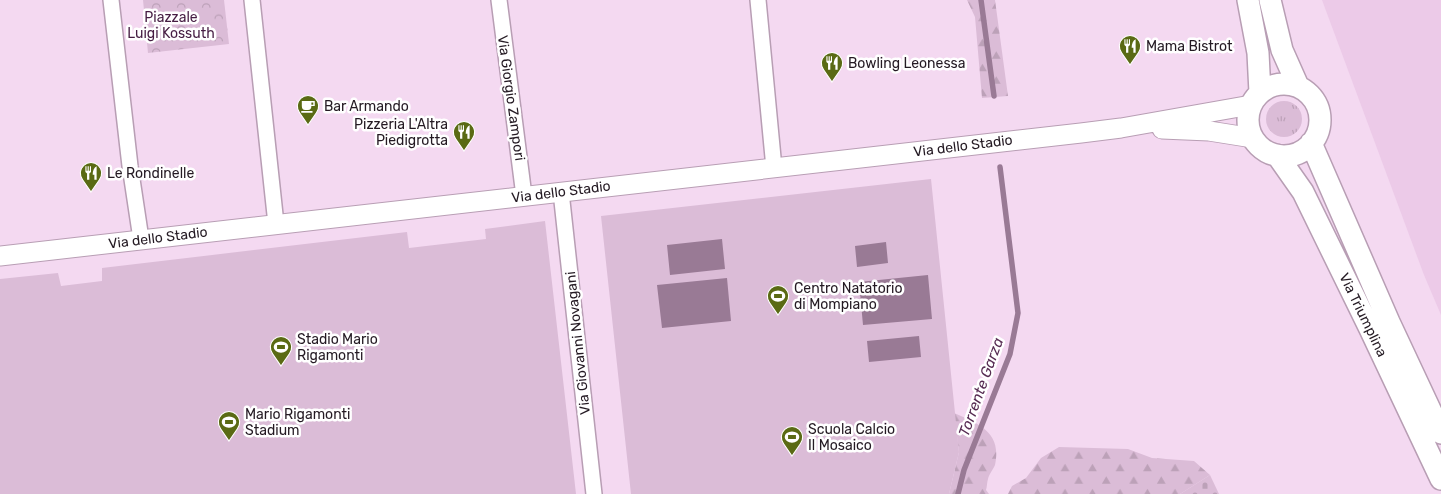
<svg xmlns="http://www.w3.org/2000/svg" width="1441" height="494" font-family="Rubik,sans-serif">
	<defs>
		<pattern id="grass-tufts" width="24" height="20" patternUnits="userSpaceOnUse" patternTransform="scale(1.25)"><rect width="24" height="20" fill="#dbbcd7"/><path d="M3 7l-1-3M5 7V3M7 7l1-3M15 17l-1-3M17 17v-4M19 17l1-3" fill="none" stroke="#bca1b8"/></pattern>
		<pattern id="forest-firs" width="22" height="20" patternUnits="userSpaceOnUse" patternTransform="scale(1.25)"><rect width="22" height="20" fill="#dbbcd7"/><path d="M5 1l3.5 6h-7zM16 11l3.5 6h-7z" fill="#bca1b8"/></pattern>
		<pattern id="cemetery-stones" width="16" height="16" patternUnits="userSpaceOnUse" patternTransform="scale(1.25)"><rect width="16" height="16" fill="#dbbcd7"/><path d="M2 7V4a2 2 0 0 1 4 0v3zM10 15v-3a2 2 0 0 1 4 0v3z" fill="#bca1b8"/></pattern>
		<pattern id="park-crowns" width="20" height="18" patternUnits="userSpaceOnUse" patternTransform="scale(1.25)"><rect width="20" height="18" fill="#dbbcd7"/><path d="M2 6a3 3 0 1 1 6 0M12 15a3 3 0 1 1 6 0" fill="none" stroke="#bca1b8"/></pattern>
	</defs>
	<rect width="100%" height="100%" fill="#f4d9f1"/>
	<path fill="#eccae8" d="M1322,0H1441V315L1424,275Z"/>
	<path fill="url(#grass-tufts)" d="M1266 119a18 18 0 1 1 36 0a18 18 0 1 1-36 0Z"/>
	<path fill="url(#forest-firs)" d="M967,0H995L1008,96L982,98L975,17Z
		M954,413C979,424 1002,432 995,465C993,470 989,474 988,479C987,482 987,487 986,490L989,494H949L959,452Z
		M1059,447L1128,449L1152,458L1194,461L1210,475L1180,494H1008L1012,486L1026,478L1041,458Z"/>
	<path fill="url(#cemetery-stones)" d="M1210,475L1219,494H1180Z"/>
	<path fill="url(#park-crowns)" d="M143,0H224L229,44L148,53Z"/>
	<path fill="#dbbcd7" d="M931,179L959,452L949,494H631L601,216Z
		M545,221L576,494H0V279L58,273L61,286L102,281V268L407,232L409,248L486,239L485,229Z"/>
	<path fill="#997a95" d="M722,239L725,269L670,275L667,245Z
		M886,242L888,263L857,267L855,246Z
		M928,275L932,319L863,325L859,282Z
		M727,278L731,321L662,328L657,285Z
		M919,336L921,357L869,362L867,341Z"/>
	<g fill="none" stroke-linecap="round" stroke-linejoin="round">
		<path stroke="#997a95" stroke-width="5.5" d="M981,0L994,96
			M958,494L964,470L1010,354L1018,313L1000,167"/>
		<g stroke="#b89eb4" stroke-width="18">
			<path id="minor" d="M111,0L130,166L141,239
				M252,0L276,224
				M499,0L524,196
				M758,0L774,168
				M561,192L594,494"/>
		</g>
		<g stroke="#b89eb4" stroke-width="21">
			<path id="tertiary" d="M1162,129L1209,131L1253,138
				M0,256L1081,133L1121,128L1251,105"/>
		</g>
		<g stroke="#b89eb4" stroke-width="24">
			<path id="secondary" d="M1248,0L1258,53L1260,93
				M1270,0L1282,50L1298,86
				M1248 120a36 36 0 1 1 72 0a36 36 0 1 1-72 0Z
				M1311,143L1389,322L1441,433
				M1277,155L1303,192L1370,329L1441,479"/>
		</g>
		<use href="#minor" stroke="#fff" stroke-width="15"/>
		<use href="#tertiary" stroke="#fff" stroke-width="19"/>
		<use href="#secondary" stroke="#fff" stroke-width="21"/>
	</g>
	<defs>
		<g id="restaurant-pin" transform="scale(1.125)"><path d="M0 17L-7.5 6A9.5 9.5 0 1 1 7.5 6Z" fill="#5a6a14" stroke="#fff"/><path d="M-5-6h1v4h1v-4h1v4h1v-4h1v5L-1.5 .5V6h-2V.5L-5-1ZM5-6V6H3V1.5H1.5Q1.5-4 5-6Z" fill="#fff"/></g>
		<g id="cafe-pin" transform="scale(1.125)"><path d="M0 17L-7.5 6A9.5 9.5 0 1 1 7.5 6Z" fill="#5a6a14" stroke="#fff"/><path d="M-5.5-4.5H6V0H3Q3 3.5 0 3.5H-2.5Q-5.5 3.5-5.5 0ZM3-3.2v2h1.7v-2ZM-6 4.5H4V6H-6Z" fill="#fff"/></g>
		<g id="stadium-pin" transform="scale(1.125)"><path d="M0 17L-7.5 6A9.5 9.5 0 1 1 7.5 6Z" fill="#5a6a14" stroke="#fff"/><path d="M0-5a6.5 5 0 1 0 0 10a6.5 5 0 1 0 0-10ZM-3.5-1.8h7v3.6h-7Z" fill="#fff"/></g>
	</defs>
	<g fill-rule="evenodd">
		<use href="#restaurant-pin" x="1130" y="46"/>
		<use href="#restaurant-pin" x="832" y="63"/>
		<use href="#cafe-pin" x="308" y="106"/>
		<use href="#restaurant-pin" x="464" y="132"/>
		<use href="#restaurant-pin" x="91" y="173"/>
		<use href="#stadium-pin" x="778" y="296"/>
		<use href="#stadium-pin" x="281" y="347"/>
		<use href="#stadium-pin" x="229" y="422"/>
		<use href="#stadium-pin" x="792" y="437"/>
	</g>
	<g text-anchor="middle" dominant-baseline="central" stroke-width="5" stroke-linejoin="round" paint-order="stroke">
		<g font-size="14" fill="#461d43" stroke="#fff">
			<text x="171" y="17">Piazzale<tspan x="171" dy="16">Luigi Kossuth</tspan></text>
		</g>
		<g font-size="14" fill="#241a23" stroke="#fff" text-anchor="start">
			<text x="1146" y="46">Mama Bistrot</text>
			<text x="848" y="63">Bowling Leonessa</text>
			<text x="324" y="106">Bar Armando</text>
			<text x="448" y="124" text-anchor="end">Pizzeria L'Altra<tspan x="448" dy="16">Piedigrotta</tspan></text>
			<text x="107" y="173">Le Rondinelle</text>
			<text x="794" y="288">Centro Natatorio<tspan x="794" dy="16">di Mompiano</tspan></text>
			<text x="297" y="339">Stadio Mario<tspan x="297" dy="16">Rigamonti</tspan></text>
			<text x="245" y="414">Mario Rigamonti<tspan x="245" dy="16">Stadium</tspan></text>
			<text x="808" y="429">Scuola Calcio<tspan x="808" dy="16">Il Mosaico</tspan></text>
		</g>
		<g font-size="14" fill="#241a23" stroke="#fff">
			<text transform="translate(511 98) rotate(82)">Via Giorgio Zampori</text>
			<text transform="translate(963 146) rotate(-7)">Via dello Stadio</text>
			<text transform="translate(561 192) rotate(-7)">Via dello Stadio</text>
			<text transform="translate(158 238) rotate(-7)">Via dello Stadio</text>
			<text transform="translate(1363 315) rotate(64)">Via Triumplina</text>
			<text transform="translate(578 343) rotate(-96)">Via Giovanni Novagani</text>
		</g>
		<g font-size="15" font-style="italic" fill="#572c53" stroke="#fff">
			<text transform="translate(981 387) rotate(-70)">Torrente Garza</text>
		</g>
	</g>
</svg>
